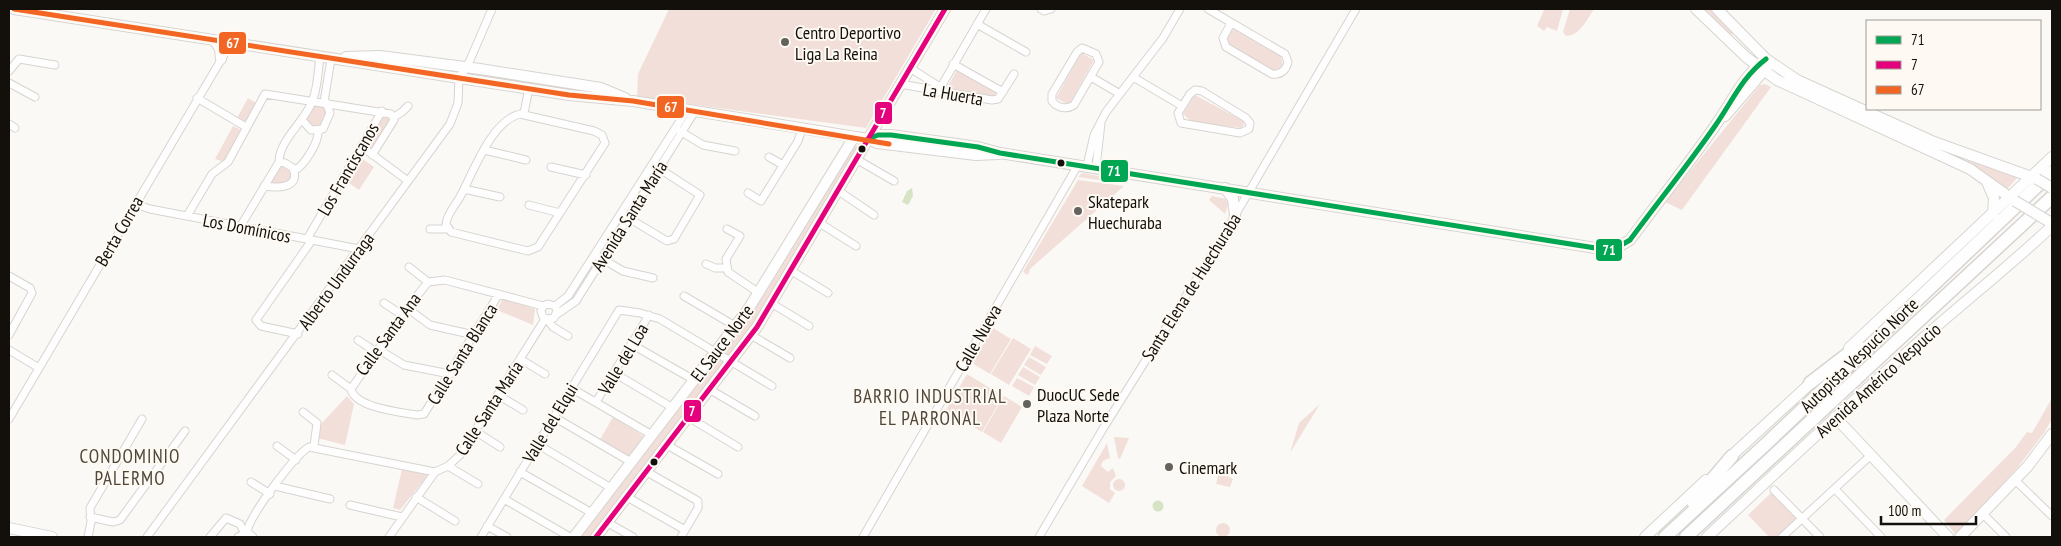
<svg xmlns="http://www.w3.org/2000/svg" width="2061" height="546" font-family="'PT Sans Narrow',sans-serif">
	<rect width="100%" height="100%" fill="#fbf9f6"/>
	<path fill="#f2dfd9" d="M669,9H936L866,128L637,97L638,74Z
		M1542,9H1563L1557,31L1547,27L1544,31L1537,26L1544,10Z
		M1570,9H1594C1587,19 1580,36 1566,36L1563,32Z
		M1705,9C1719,9 1726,22 1733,32V34L1729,35Z
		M1236,29L1281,56L1283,66L1273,71L1229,45L1226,39L1230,30Z
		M1081,53L1094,60L1069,105L1056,98Z
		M957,70L996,93L994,96L946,90Z
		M1765,84L1771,87L1682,210L1665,202L1760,85Z
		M1195,95L1245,122L1242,128L1192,122L1183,114Z
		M248,98L256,103L247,123L237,118Z
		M313,105H324L327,112C324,119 323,128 313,129L305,120Z
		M383,113L392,116L373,154L364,147Z
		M233,126L243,131L224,162L215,159Z
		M851,145L864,148L756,324L594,537H577L679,407Z
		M361,158L374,167L359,190L346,181Z
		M1959,158L2019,176L2007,189Z
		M280,164L290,168L293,174L288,184H270Z
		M1082,173L1128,181L1127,184L1078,177Z
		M1078,180L1124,186L1030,269L1028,275L1023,272Z
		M1212,196L1226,199L1228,205L1225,214L1209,200Z
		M503,298L535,309L533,325L497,310Z
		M993,328L1011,339L990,374L972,363Z
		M1013,338L1031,349L1009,385L991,374Z
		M1035,346L1052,356L1047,364L1030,355Z
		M1029,357L1046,367L1041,375L1024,365Z
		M1023,367L1040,377L1035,385L1018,375Z
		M967,374L1003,396L982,432L946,410Z
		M1017,378L1034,387L1029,396L1012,386Z
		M347,396L354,404L345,445L317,438L321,424Z
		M1004,396L1022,407L1001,443L983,432Z
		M2052,398V419L2044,433L2018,467L1956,535L1944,520L2016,447L2027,432L2032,433Z
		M1320,404L1290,453L1299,423Z
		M613,417L643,436L629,459L599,441Z
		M1114,437L1129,438L1120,459L1118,458Z
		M1107,443L1110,458L1103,461L1101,466L1108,472L1113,468L1116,476L1110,482V489L1115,493L1109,503L1082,486Z
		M402,469L428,475L400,510L393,508Z
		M1219,472L1233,479L1230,487L1216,484Z
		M1113 485a6 6 0 1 1 12 0a6 6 0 1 1-12 0Z
		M1773,491L1799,519L1780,537H1769L1748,515Z
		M1216 530a7 7 0 1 1 14 0a7 7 0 1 1-14 0Z"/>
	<path fill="#d6e3c4" d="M912,188L913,196L908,205L902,202L907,191Z
		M1152.5 506a5.5 5.5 0 1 1 11 0a5.5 5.5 0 1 1-11 0Z"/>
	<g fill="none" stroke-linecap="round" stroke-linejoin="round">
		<g stroke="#d7d4d0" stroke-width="9">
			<path id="street" d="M1041,9L1044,11L1051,9
				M1208,9L1285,54L1288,62C1286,71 1280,75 1272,74L1226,47L1223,38L1231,23
				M977,24L1026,52
				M1082,48L1096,54L1099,62L1074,105C1067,110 1057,108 1052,101V94L1077,52Z
				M953,64L1003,92
				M910,68L940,87
				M9,71L19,59L55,65
				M1091,77L1120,94
				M1133,77L1182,106
				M9,83L35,97
				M900,84L992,100L998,99L1014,74
				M1195,90L1202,91L1246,118L1250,123L1249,129L1240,133L1181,123L1178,113L1190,94Z
				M938,92L986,9
				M197,98L246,127
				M324,102L331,59
				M524,113L529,88
				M520,114L594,131L602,135L605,143L538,247L528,251L451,232L446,224C447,214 455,206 460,197C473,173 491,121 520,114Z
				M394,117L402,112L408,106
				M303,121L311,130L323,129L330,113L326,102
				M9,124L15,128
				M680,131L703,145L735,151
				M361,146L408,181
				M484,150L526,160
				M769,157L783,165
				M856,159L894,181
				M1087,166L1094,135L1106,112L1163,38L1180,9
				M551,167L586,175
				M1096,167L1101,123
				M295,170C304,166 319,142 318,131
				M264,186C277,188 301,189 293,168L285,163L279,162
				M464,189L500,197
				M837,190L874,215
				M748,193L761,201L798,141L802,129
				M135,204L150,209L359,249
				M529,205L560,213
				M187,216L212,174L228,162L265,94L391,114L394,120L372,155
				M625,216L667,241L674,239L700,195L657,167
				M818,222L856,246
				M240,227L279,162C279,139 307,120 313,99C318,86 318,70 320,57
				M430,229H447
				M727,229L740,236L726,259L728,272L759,293
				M307,239L382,111
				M599,257L623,271L653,278
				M706,264L715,268H726
				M409,267L428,282
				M790,270L828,293
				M9,276L30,288L32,293L9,335
				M684,296L735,326
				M384,303L402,315
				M771,303L809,326
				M555,306L557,311L554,318L547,319L543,317L541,311L543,306L548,304L555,306L568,296L687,110
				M407,308L430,325L474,335
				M557,314L576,301L695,111
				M547,319L553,327L568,336
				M298,334L261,326L256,320L312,240
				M751,335L790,358
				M358,340L376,352
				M631,344L694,380
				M378,349L404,365L450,374
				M9,350L39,368
				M520,359L545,374
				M614,373L673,408
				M332,375L351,389
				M571,388L652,435
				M351,389L402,315L428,282L445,280L543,306
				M351,389C355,408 401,412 417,415L424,414L499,294
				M709,389L755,416
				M498,395L523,410
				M596,402L649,315
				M303,412L317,423L314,446
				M554,417L631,462
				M688,417L738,447
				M9,419L231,43
				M475,431L500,447
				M537,444L611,488
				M667,445L718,474
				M277,446L296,460
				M448,466L478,484
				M520,472L592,513
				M647,472L698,501V508L681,537
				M2015,480L2052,516
				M251,482L270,494
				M275,486L330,499
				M1835,489L1881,537
				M1774,490L1820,537
				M416,497L455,521
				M627,497L685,530
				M504,499L570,537
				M350,505L402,517
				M1983,514L2006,537
				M90,517L113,522L120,520L185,431
				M608,523L633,537
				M487,526L507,537
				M247,532C250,515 294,456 309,447L435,472
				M88,537L91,522L90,508L142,419
				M147,537L450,124L458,103L459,77L467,67L492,9
				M210,537L226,518L240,524L244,532
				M238,537L247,532L253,537
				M389,537L435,472L448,466L460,455L545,319
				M481,537L619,310L640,313L660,319L772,386
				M863,537L1078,165
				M1039,537L1104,427L1216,248L1356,9
				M1782,537L1871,455"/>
		</g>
		<g stroke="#d7d4d0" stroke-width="12">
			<path id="secondary" d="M14,9L569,95L633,101L868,139L877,143L976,155L999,154
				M1696,9L1746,57L1777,80L1970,169L2015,201
				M1717,9L1766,59L1797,80L1934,142L2037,179
				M215,41L220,49L221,59
				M346,57L380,56L480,69L601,88L625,98
				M1725,116L1767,67
				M868,139L878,135H891L978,147L1000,153L1608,250L1618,247L1630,240C1658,202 1688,165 1715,126C1732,102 1742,77 1766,59
				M1987,182L1994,198L1993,214
				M1225,188L1233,199L1235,216
				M1849,348L2052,157
				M1835,417L1948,537
				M1728,459L1814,380
				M9,528L52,537
				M574,537L749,308L854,137
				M596,537L757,327L945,9
				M1645,537L1706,480
				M1707,537C1781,468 1854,399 1930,332C1970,297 2013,263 2052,226
				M1960,537L2028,466L2052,434"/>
		</g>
		<g stroke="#d7d4d0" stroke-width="15">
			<path id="highway" d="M1810,383L1858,346
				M1693,502L1732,456
				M1665,537L1767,443L2052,172
				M1686,537L2052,197"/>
		</g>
		<use href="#street" stroke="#fefefe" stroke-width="7"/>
		<use href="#secondary" stroke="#fefefe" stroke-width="10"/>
		<use href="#highway" stroke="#fefefe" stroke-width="12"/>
		<g stroke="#d7d4d0" stroke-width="12" stroke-linecap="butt">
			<path id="secondary-bridge" d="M2037,179L2052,188
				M2015,201L2048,221"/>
		</g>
		<use href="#secondary-bridge" stroke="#fefefe" stroke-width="10"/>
		<g stroke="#fefaf3" stroke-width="9">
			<path id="bus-1" d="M868,139L878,135H891L978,147L1000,153L1608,250L1618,247L1630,240C1658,202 1688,165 1715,126C1732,102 1742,77 1766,59"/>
		</g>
		<g stroke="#fefaf3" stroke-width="9">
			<path id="bus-2" d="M596,537L757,327L945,9"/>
		</g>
		<g stroke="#fefaf3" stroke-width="9">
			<path id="bus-3" d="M14,9L569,95L633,101L889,144"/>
		</g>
		<use href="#bus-1" stroke="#00a651" stroke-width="5"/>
		<use href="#bus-2" stroke="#e5007d" stroke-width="5"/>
		<use href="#bus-3" stroke="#f26522" stroke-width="5"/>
	</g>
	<g fill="#64625d" stroke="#fefaf3" stroke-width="2">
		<circle cx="785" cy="42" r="5"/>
		<circle cx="1078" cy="211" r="5"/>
		<circle cx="1027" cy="404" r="5"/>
		<circle cx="1169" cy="467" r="5"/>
	</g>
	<g fill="#13100b" stroke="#fefaf3" stroke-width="2">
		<circle cx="862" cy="149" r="4.5"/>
		<circle cx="1061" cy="163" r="4.5"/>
		<circle cx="654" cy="462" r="4.5"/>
	</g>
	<g text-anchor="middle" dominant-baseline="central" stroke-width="4" stroke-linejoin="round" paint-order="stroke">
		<g font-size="18" fill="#13100b" stroke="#fefaf3" text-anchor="start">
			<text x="795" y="32">Centro Deportivo<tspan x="795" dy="21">Liga La Reina</tspan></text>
			<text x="1088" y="201">Skatepark<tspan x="1088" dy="21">Huechuraba</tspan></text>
			<text x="1037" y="394">DuocUC Sede<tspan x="1037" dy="21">Plaza Norte</tspan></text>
			<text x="1179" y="467">Cinemark</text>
		</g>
		<g font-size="18" fill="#13100b" stroke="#fefaf3">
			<text transform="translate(953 94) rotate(10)">La Huerta</text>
			<text transform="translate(348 169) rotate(-60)">Los Franciscanos</text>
			<text transform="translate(629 216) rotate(-58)">Avenida Santa María</text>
			<text transform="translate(247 228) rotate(11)">Los Domínicos</text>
			<text transform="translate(119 231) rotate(-60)">Berta Correa</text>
			<text transform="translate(336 281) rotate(-54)">Alberto Undurraga</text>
			<text transform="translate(1191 287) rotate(-58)">Santa Elena de Huechuraba</text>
			<text transform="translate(388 334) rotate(-54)">Calle Santa Ana</text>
			<text transform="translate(978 338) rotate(-60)">Calle Nueva</text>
			<text transform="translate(722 343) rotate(-53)">El Sauce Norte</text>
			<text transform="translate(462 354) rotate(-58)">Calle Santa Blanca</text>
			<text transform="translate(1859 355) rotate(-44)">Autopista Vespucio Norte</text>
			<text transform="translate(623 359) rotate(-59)">Valle del Loa</text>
			<text transform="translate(1878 380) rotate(-42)">Avenida Américo Vespucio</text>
			<text transform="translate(489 408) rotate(-57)">Calle Santa María</text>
			<text transform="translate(550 423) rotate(-59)">Valle del Elqui</text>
		</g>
		<g font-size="19" letter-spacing="1" fill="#4f473a" stroke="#fefaf3">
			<text x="930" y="396">BARRIO INDUSTRIAL<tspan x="930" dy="22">EL PARRONAL</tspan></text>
			<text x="130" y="456">CONDOMINIO<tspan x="130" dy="22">PALERMO</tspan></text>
		</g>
	</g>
	<g stroke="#fefaf3" stroke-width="2">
		<rect x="218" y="31" width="29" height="24" rx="5" fill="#f26522"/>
		<rect x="656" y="95" width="29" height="24" rx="5" fill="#f26522"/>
		<rect x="874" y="101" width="19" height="24" rx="5" fill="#e5007d"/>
		<rect x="1100" y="159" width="29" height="24" rx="5" fill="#00a651"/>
		<rect x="1595" y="238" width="28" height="24" rx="5" fill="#00a651"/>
		<rect x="683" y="399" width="19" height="24" rx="5" fill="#e5007d"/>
	</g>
	<g font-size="14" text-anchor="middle" font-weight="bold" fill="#fff">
		<text x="233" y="48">67</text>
		<text x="671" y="112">67</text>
		<text x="883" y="118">7</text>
		<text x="1114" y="176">71</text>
		<text x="1609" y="255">71</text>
		<text x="692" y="416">7</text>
	</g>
	<rect width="2061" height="546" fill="none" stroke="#13100b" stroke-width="20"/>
	<rect x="1866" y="20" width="175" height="90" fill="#fefaf3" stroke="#a09c96"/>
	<rect x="1876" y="36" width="25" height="8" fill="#00a651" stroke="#a09c96"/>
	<text x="1911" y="45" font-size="15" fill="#13100b">71</text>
	<rect x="1876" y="61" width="25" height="8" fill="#e5007d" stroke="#a09c96"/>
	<text x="1911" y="70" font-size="15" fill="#13100b">7</text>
	<rect x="1876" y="86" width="25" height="8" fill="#f26522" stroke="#a09c96"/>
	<text x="1911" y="95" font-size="15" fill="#13100b">67</text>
	<path d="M1881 516v8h95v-8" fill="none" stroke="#13100b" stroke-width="2.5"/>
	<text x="1888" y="516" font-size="15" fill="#13100b" stroke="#fefaf3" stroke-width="4" paint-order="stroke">100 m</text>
</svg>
